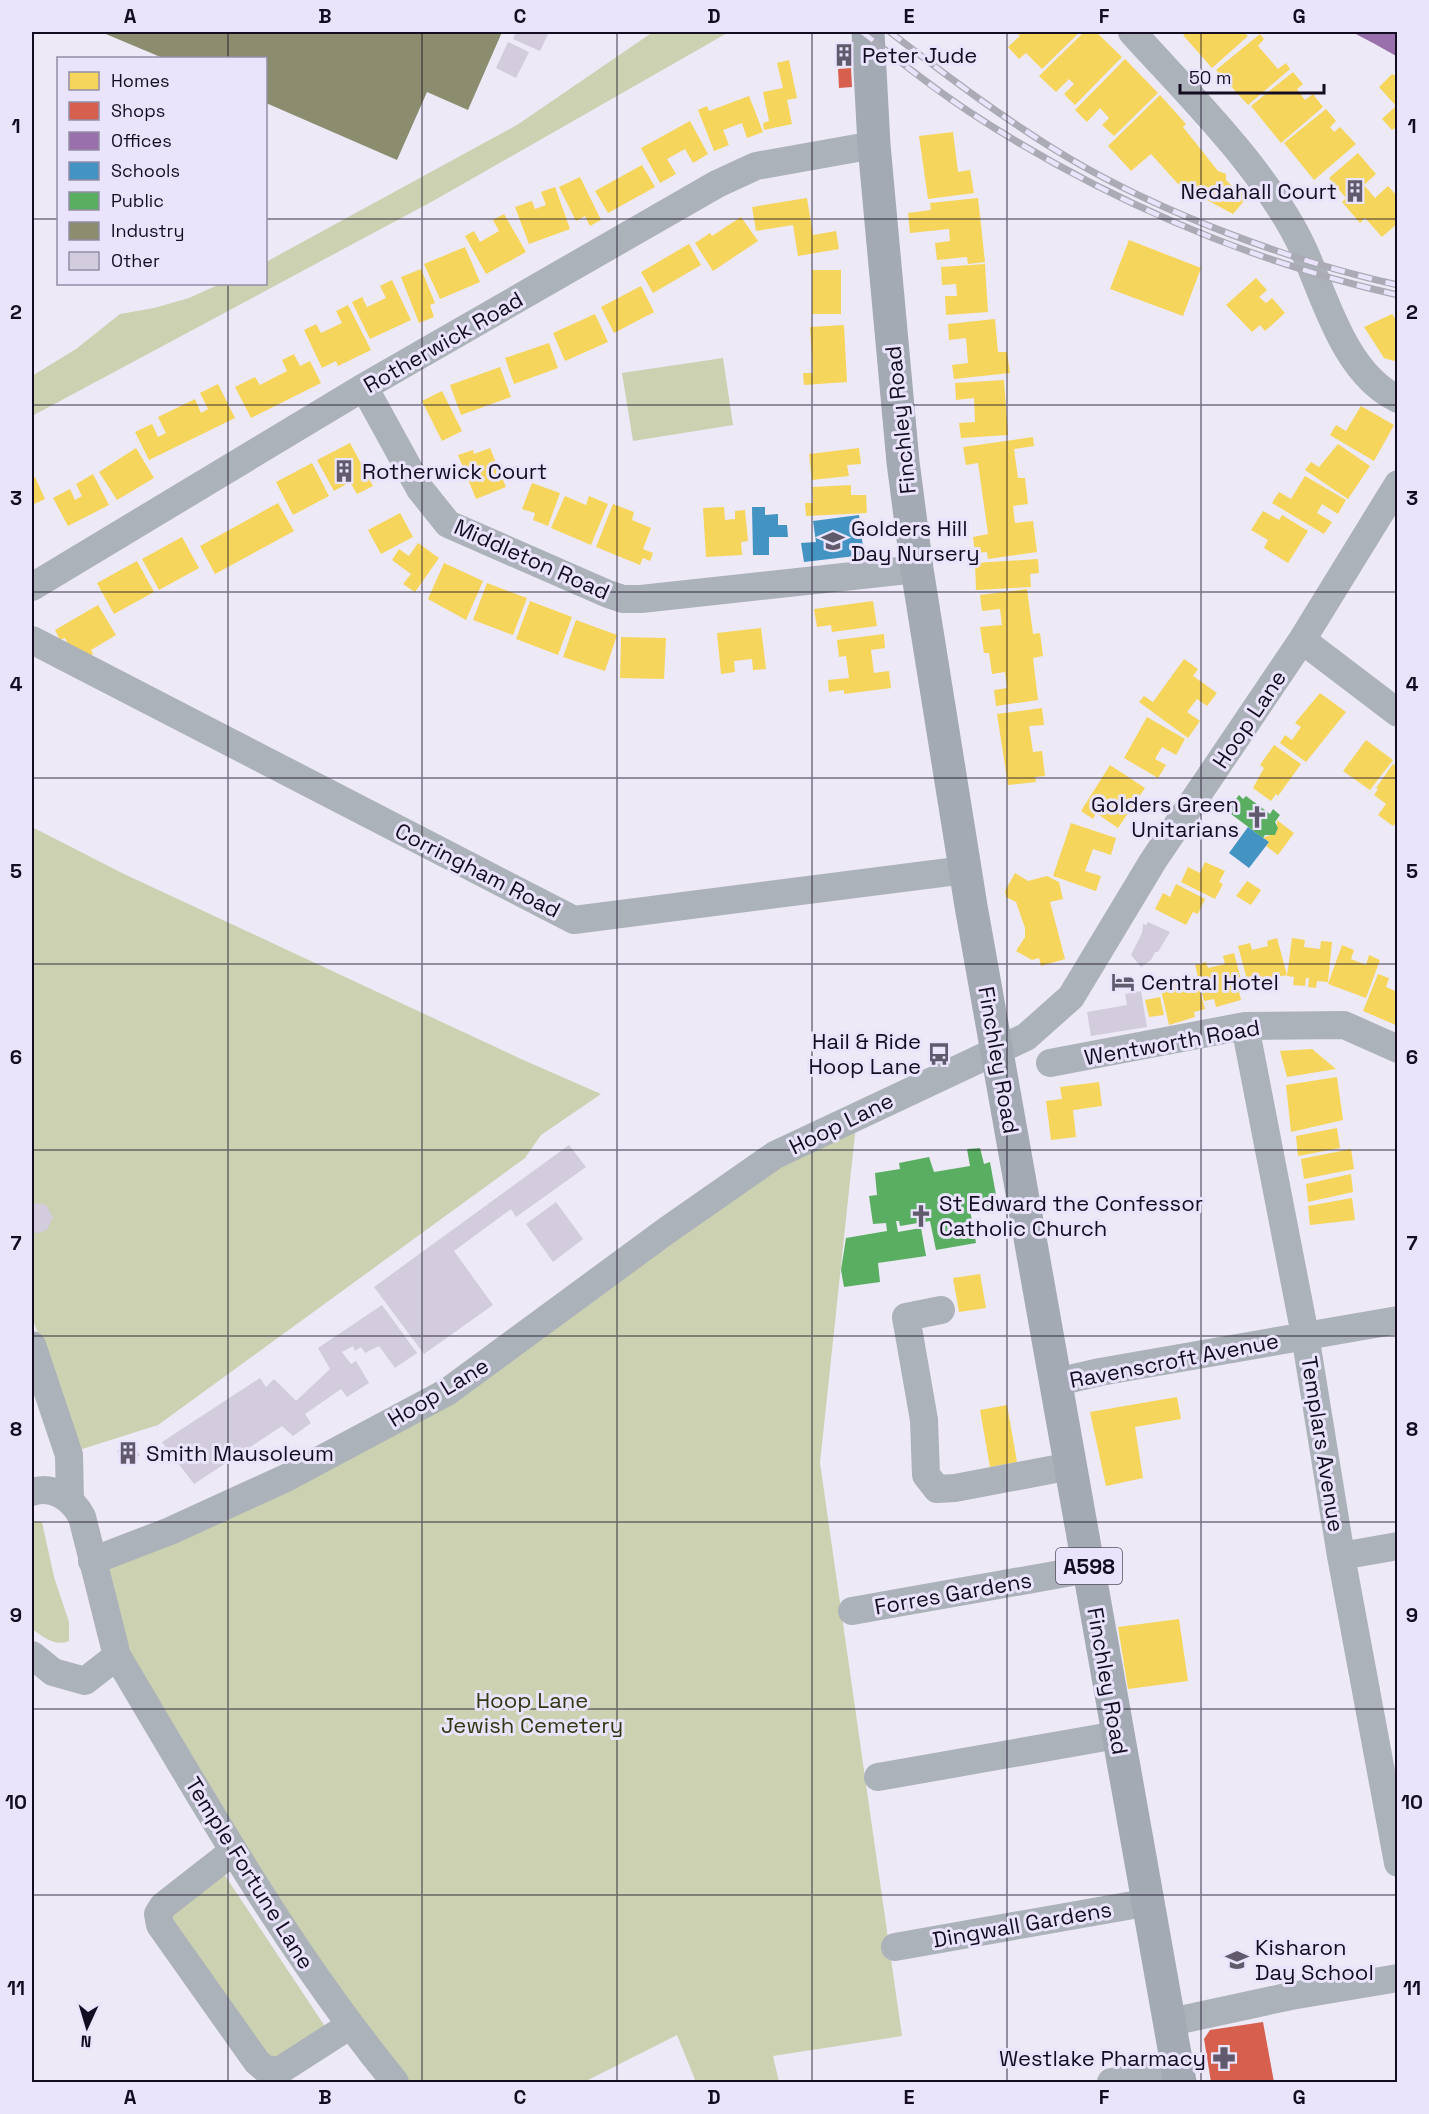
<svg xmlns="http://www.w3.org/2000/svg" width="1429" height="2114" font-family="'Space Grotesk',sans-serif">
	<rect width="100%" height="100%" fill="#ede9f6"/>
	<path fill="#ccd1b1" d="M653,32H729L433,201L32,416V376L76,349L120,314L154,308L189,298L220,284H266V262L517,125Z
		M723,358L733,425L633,441L622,373Z
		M32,827L122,873L521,1059L601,1094L541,1135L525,1158L158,1425L79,1450L32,1317Z
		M857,1115L820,1463L902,2036L773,2056L779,2082H696L677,2035L584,2082H406L349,2026L117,1656L92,1561L286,1478Z
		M33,1521L42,1522L54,1577L69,1622V1641C54,1647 44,1637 32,1629Z
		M222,1871L328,2031L270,2065L167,1927L171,1907Z"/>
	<path fill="#f6d55c" d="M1016,32H1080L1042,69L1026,53L1019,59L1008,47L1020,36Z
		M1084,32H1096L1122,57L1075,105L1064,94L1074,84L1069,79L1056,92L1039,76Z
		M1187,32H1243L1248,36L1212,68L1183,35Z
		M1260,34L1264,39L1258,46L1278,69L1286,63L1290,69L1248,105L1216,70Z
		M1125,59L1158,93L1114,136L1102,125L1109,118L1100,108L1087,122L1075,110Z
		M789,60L797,98L787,100L792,124L764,130L763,123L769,121L763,92L783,88L777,63Z
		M1293,72L1303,84L1297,89L1305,100L1313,94L1323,107L1281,143L1251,106Z
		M1392,74L1398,77V126L1392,130L1382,119L1396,106L1379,87Z
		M1160,95L1186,124L1183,127L1218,171L1226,174V180L1232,186H1238L1242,192L1244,201L1233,214L1179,185L1151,154L1131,171L1108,146Z
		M749,96L763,132L747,138L742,123L723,130L729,145L714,151L698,110L707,106L709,111Z
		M1326,109L1336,121L1330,127L1334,132L1340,127L1356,144L1314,180L1284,143Z
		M690,121L708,154L693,163L685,149L667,159L676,174L660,183L641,148Z
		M953,132L958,172L970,170L974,193L928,199L919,136Z
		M1358,153L1376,174L1364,185L1375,198L1388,186L1398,197V223L1382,237L1365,218L1360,223L1342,202L1346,198L1329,178Z
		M642,165L655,187L608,213L595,191Z
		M580,177L601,220L590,226L585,216L576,221L559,187Z
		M555,187L570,229L529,244L515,207L532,201L535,209L546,205L541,192Z
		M807,198L813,235L836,231L839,249L798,256L793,225L756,231L752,207Z
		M978,198L985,262L968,264L967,257L937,260L935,243L950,241L949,229L910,233L908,213L931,210L930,203Z
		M504,214L526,252L486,274L465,236L474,231L480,242L499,231L493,220Z
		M741,217L758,241L713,271L695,243L710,233L712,236Z
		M1129,240L1201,268L1183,316L1110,289Z
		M689,244L701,265L653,293L641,272Z
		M465,247L480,282L440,299L424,264Z
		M985,264L988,312L946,315L945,296H957L956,284L942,285L941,267Z
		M421,269L435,303L430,305L434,317L419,323L401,277Z
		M812,270H841V314H812Z
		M1256,278L1267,290L1259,297L1266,303L1272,298L1285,313L1265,331L1260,325L1252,332L1226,305Z
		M392,280L411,320L370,339L352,302L362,297L367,307L386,298L380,286Z
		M641,286L654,312L614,333L601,307Z
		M348,305L371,350L338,366L336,361L322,368L304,330L316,324L321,333L342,323L336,311Z
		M595,314L608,342L565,361L553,333Z
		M1392,314L1398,322V362L1384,358L1364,327Z
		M995,319L998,352H1007L1010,373L954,379L952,365L968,363L966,338L949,340L948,324Z
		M844,325L847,382L804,385L803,373H813L810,327Z
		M549,343L558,368L514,384L505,358Z
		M294,354L300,366L310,361L321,383L251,418L235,387L255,377L260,385L287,371L282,360Z
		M500,367L511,397L461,415L450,385Z
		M1004,380L1008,435L961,438L959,423L975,422L974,398L956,400L955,383Z
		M218,384L235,418L149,460L135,432L152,424L158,437L166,433L158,417L195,399L201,413L208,409L200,393Z
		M442,391L462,431L442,441L422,401Z
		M1361,406L1394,425L1374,461L1330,435L1336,425L1346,431Z
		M1033,437L1034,446L1014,449L1018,478H1025L1028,504L1013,506L1015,523L1033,521L1037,552L988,559L987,552L975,553L973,537L988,534L978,463L966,465L963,447Z
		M350,443L373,486L357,494L350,482L334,491L317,460Z
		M1338,444L1370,466L1348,499L1305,470L1311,462L1319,467Z
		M136,448L154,478L117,500L99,472Z
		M490,448L506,487L476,499L458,455L473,450L474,454Z
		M859,448L861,464L847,465L849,476L812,480L809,454Z
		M312,463L329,496L293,515L276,482Z
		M93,474L109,505L68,526L53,498L70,489L75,500L82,496L76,484Z
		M1305,476L1346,500L1338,514L1322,504L1317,513L1332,522L1324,534L1272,503L1279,492L1291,499Z
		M35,477L45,499L32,505V479Z
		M532,483L560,493L548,526L533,520L535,513L522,509Z
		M851,485V495H866L867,513L806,516L805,503H813L812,487Z
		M565,496L586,505L589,496L608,504L591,545L551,528Z
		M278,503L294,531L215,574L200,546Z
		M613,504L634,512L632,520L651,528L643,549L653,553L650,561L643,558L640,565L596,547Z
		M724,507L725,520L735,519V511L745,510L748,541L741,542L742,555L706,557L703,508Z
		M1263,511L1279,520L1282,515L1308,531L1288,563L1264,548L1268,540L1251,530Z
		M400,513L413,537L381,554L368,530Z
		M182,537L199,568L159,590L142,559Z
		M418,543L439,558L415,592L403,584L411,574L392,560L399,549L409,556Z
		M1038,559L1039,573L1030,574L1031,587L976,590L975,563Z
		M137,561L154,592L114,614L97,583Z
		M444,563L483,581L466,620L428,599Z
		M487,583L527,598L513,635L473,620Z
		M1027,589L1033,634L1040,633L1043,656L1033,658L1038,700L996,706L994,690L1007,688L1005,672L992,674L989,653H984L980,627L1002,625L1000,609L982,611L980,595Z
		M530,601L572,617L558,655L516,639Z
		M873,601L877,626L832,632L831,625L817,627L814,609Z
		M98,605L116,635L91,650L93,654L78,662L65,638L60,640L55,630Z
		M576,620L617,635L605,671L563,657Z
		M761,628L766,669L753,670L752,659L734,661L735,672L721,674L717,633Z
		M884,634L885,648L871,650L874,673L889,671L891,688L844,694V690L829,692L828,680L849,678L846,656L839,657L837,640Z
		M621,637L666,638L664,679L620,678Z
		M1184,659L1198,669L1193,676L1217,693L1207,706L1197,699L1187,712L1200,721L1188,738L1139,702L1144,696L1153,702Z
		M1320,693L1346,712L1306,762L1280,743L1285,735L1292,740L1301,727L1295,723Z
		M1042,708L1044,725L1029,726L1033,752L1042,751L1045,776L1035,777L1036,782L1008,785L997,714Z
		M1147,717L1185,739L1176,755L1162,747L1155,759L1166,765L1158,778L1124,758Z
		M1366,740L1393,760L1370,790L1343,771Z
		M1274,745L1301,764L1278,796L1276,794L1271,801L1253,788L1264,768L1260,765Z
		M1393,764L1398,767V821L1393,826L1378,815L1386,804L1374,795L1378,789L1376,788Z
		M1110,765L1145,788L1118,828L1096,813L1093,819L1081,811Z
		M1277,820L1294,833L1278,855L1266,846L1269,842L1263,838L1277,832Z
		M1071,823L1116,838L1111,855L1093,849L1085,871L1101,876L1096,891L1053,876Z
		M1205,862L1225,871L1219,882L1223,884L1215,899L1181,882L1188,867L1200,873Z
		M1015,873L1028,881L1047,876L1059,882L1063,899L1050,902L1065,959L1041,966L1039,958L1032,960L1016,951L1025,937V928L1016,902L1006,897L1005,891Z
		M1247,881L1261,890L1251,905L1236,896Z
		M1176,884L1205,899L1198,914L1193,912L1186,925L1155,909L1163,893L1170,897Z
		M1277,938L1287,975L1277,977L1279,983L1267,987L1265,979H1262L1264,987L1256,989L1254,981L1248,983L1238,946L1250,943L1252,950L1268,946L1267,941Z
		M1292,938L1305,940L1304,947L1320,949L1321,941L1332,942L1328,982L1317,981L1316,988L1308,987L1309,978H1306L1305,986L1293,985L1294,977L1287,976Z
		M1342,945L1354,950L1351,959L1366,965L1369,955L1380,960L1366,998L1328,984Z
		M1234,953L1244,991L1239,992L1241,1000L1216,1007L1214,999L1204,1001L1195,965L1206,962L1208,968L1225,964L1223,956Z
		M1378,974L1389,978L1386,987L1398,992V1026L1363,1011Z
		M1196,977L1205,1009L1194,1012L1195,1017L1169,1025L1160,986Z
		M1160,997L1164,1015L1149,1017L1145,1000Z
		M1312,1049L1336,1069L1287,1077L1280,1051Z
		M1337,1077L1343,1120L1291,1132L1286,1085Z
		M1099,1082L1102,1106L1073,1110L1076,1137L1051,1140L1046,1101L1062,1099L1060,1087Z
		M1337,1128L1340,1148L1298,1156L1296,1136Z
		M1351,1149L1354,1169L1304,1179L1301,1159Z
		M1351,1174L1353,1192L1308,1202L1306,1184Z
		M1352,1198L1355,1220L1310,1225L1308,1206Z
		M980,1274L986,1308L959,1312L953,1278Z
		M1177,1397L1181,1419L1135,1427L1143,1478L1106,1486L1090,1412Z
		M1007,1405L1017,1462L990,1467L980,1410Z
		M1179,1619L1188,1681L1128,1689L1118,1627Z"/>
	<path fill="#d6604d" d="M851,68L852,87L839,88L838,69Z
		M1263,2022L1274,2082H1211L1204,2039L1210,2030Z"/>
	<path fill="#9970ab" d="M1352,32H1398V57L1373,43Z"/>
	<path fill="#4393c3" d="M752,507H765V515L778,514V525H787L788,537H769V555H753Z
		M859,515L864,555L804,562L801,543L816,542L813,521Z
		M1248,827L1269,842L1249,868L1229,853Z"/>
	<path fill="#5aae61" d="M1239,795L1243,799L1246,796L1270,814L1273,809L1280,815L1275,822L1278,828L1275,835H1265L1263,838L1231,814L1233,811L1229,808Z
		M980,1148L984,1164L990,1162L996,1195L990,1197L992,1207L978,1211L976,1201L969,1204L976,1243L936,1250L930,1221L900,1226L899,1221H896L898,1232L921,1228L926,1256L878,1263L880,1282L844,1287L841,1270L846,1238L887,1231L886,1223L873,1224L869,1196L877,1195L875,1173L900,1169L899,1163L929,1157L934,1172L970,1166L967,1149Z"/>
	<path fill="#8c8c6e" d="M101,32H502L468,110L427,92L397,160L266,103V58H163Z"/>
	<path fill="#d2ccdd" d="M516,32H549L540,51L513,39Z
		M508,42L529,52L516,78L496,68Z
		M837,46H850L851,64H838Z
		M1148,922L1170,932L1158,952H1155L1151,960L1141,967L1131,955L1142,933L1143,924L1146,925Z
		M1141,991L1147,1027L1091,1036L1087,1012L1127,1005L1125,994Z
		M569,1145L586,1167L516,1217L511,1209L454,1251L493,1305L424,1354L374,1287Z
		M556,1202L583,1239L553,1262L526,1224Z
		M36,1203L46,1205L53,1217L47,1230L38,1233L32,1232V1205Z
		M382,1305L417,1353L395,1368L379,1346L365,1353L361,1347L355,1351L353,1346L342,1352L351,1364L356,1361L369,1383L347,1397L341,1389L305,1414L311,1423L293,1436L282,1426L194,1484L162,1442L260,1378L266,1387L274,1379L296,1401L330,1369L318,1348Z
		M130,1441L140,1455L127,1465L117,1451Z"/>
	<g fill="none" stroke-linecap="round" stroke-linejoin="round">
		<path stroke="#acb2b9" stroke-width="28" d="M1132,32C1190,96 1270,174 1305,253C1326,301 1346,375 1398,399
			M364,387L420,489L448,524L608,594L623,599H641L917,569
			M32,587L364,387L717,184L756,166L874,145
			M32,640L574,920L965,870
			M1302,640L1398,713
			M1245,1026L1305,1335L1341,1556L1398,1863
			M1050,1063L1245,1026L1344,1025L1398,1049
			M941,1310L906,1317L924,1420L926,1475L937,1489L955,1488L1071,1466
			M32,1345L69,1455L70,1500
			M1057,1382L1100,1372L1398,1320
			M32,1492C53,1485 72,1498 82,1517L117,1656L85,1681L53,1672L32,1655
			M1341,1556L1398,1546
			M92,1561L170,1531L286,1478L447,1392L666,1231L775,1155L1026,1037L1071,997L1153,861L1302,640L1398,484
			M852,1611L1089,1569
			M117,1656C204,1802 287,1950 395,2082
			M878,1777L1117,1735
			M232,1852L163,1906L158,1914L160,1925L257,2062L268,2071L282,2069L349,2026
			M895,1947L1150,1902
			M1171,2022L1291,1996L1398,1978
			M1111,2082L1178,2072"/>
		<path stroke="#a3aab4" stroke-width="33" d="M868,32L874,145L903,462L917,569L971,906L1180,2082"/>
		<g stroke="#aaabb5" stroke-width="7">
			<path id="rail" d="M862,32C897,59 931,87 968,111C1097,196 1246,261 1398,295
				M890,32C948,77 1008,122 1072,160C1164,214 1293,262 1398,285"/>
		</g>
		<use href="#rail" stroke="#eae3fc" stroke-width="4.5" stroke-dasharray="14" stroke-linecap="butt"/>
	</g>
	<path fill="none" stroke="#140d22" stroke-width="1.5" stroke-opacity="0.55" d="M228,32V58M422,32V2082M617,32V2082M812,32V2082M1007,32V2082M1201,32V2082M32,219H58M266,219H1398M228,284V2082M32,405H1398M32,592H1398M32,778H1398M32,964H1398M32,1150H1398M32,1336H1398M32,1522H1398M32,1709H1398M32,1895H1398"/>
	<defs>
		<g id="building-bare" transform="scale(1.8)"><path d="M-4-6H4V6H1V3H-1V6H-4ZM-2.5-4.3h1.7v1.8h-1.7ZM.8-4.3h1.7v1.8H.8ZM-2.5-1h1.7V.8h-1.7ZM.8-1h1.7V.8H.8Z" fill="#605a6c" stroke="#eae3fc" stroke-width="2.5" paint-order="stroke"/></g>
		<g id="school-bare" transform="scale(1.8)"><path d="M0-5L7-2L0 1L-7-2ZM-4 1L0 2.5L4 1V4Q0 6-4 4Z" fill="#605a6c" stroke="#eae3fc" stroke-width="2.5" paint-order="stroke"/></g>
		<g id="church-bare" transform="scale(1.8)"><path d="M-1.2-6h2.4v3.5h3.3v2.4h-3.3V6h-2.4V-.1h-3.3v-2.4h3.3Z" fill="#605a6c" stroke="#eae3fc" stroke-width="2.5" paint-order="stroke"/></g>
		<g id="hotel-bare" transform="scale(1.8)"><path d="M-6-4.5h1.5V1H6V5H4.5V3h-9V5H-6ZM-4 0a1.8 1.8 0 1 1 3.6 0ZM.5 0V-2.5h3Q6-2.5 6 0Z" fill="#605a6c" stroke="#eae3fc" stroke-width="2.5" paint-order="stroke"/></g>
		<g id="bus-bare" transform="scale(1.8)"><path d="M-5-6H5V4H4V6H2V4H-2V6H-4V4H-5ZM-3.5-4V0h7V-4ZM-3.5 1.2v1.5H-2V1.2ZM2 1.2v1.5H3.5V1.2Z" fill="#605a6c" stroke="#eae3fc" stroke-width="2.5" paint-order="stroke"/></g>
		<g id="pharmacy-bare" transform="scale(1.8)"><path d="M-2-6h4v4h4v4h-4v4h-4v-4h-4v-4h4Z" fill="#605a6c" stroke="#eae3fc" stroke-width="2.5" paint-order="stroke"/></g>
	</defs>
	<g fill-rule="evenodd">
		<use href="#building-bare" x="844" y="55"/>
		<use href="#building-bare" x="1355" y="191"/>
		<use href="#building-bare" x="344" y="471"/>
		<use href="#school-bare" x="833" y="541"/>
		<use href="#church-bare" x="1257" y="817"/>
		<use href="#hotel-bare" x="1123" y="982"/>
		<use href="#bus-bare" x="939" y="1054"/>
		<use href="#church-bare" x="921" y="1216"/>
		<use href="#building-bare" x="128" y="1453"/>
		<use href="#school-bare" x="1237" y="1960"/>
		<use href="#pharmacy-bare" x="1224" y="2058"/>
	</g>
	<g text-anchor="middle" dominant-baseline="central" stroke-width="6" stroke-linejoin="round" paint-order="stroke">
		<rect fill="#eae3fc" stroke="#544d63" stroke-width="1.5" x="1056" y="1548" width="66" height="36" rx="4.5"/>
		<g font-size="21" font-weight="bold" fill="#140d22">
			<text x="1089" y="1566">A598</text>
		</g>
		<g font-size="22" fill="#140d22" stroke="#eae3fc" text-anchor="start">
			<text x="862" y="55">Peter Jude</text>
			<text x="1337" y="191" text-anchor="end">Nedahall Court</text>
			<text x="362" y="471">Rotherwick Court</text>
			<text x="851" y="528">Golders Hill<tspan x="851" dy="25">Day Nursery</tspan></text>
			<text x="1239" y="804" text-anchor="end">Golders Green<tspan x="1239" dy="25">Unitarians</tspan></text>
			<text x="1141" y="982">Central Hotel</text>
			<text x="921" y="1041" text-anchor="end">Hail &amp; Ride<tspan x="921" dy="25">Hoop Lane</tspan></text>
			<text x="939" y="1203">St Edward the Confessor<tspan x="939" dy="25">Catholic Church</tspan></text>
			<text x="146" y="1453">Smith Mausoleum</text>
			<text x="1255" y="1947">Kisharon<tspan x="1255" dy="25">Day School</tspan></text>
			<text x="1206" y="2058" text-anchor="end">Westlake Pharmacy</text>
		</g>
		<g font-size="22" fill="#140d22" stroke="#eae3fc">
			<text transform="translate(443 342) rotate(-30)">Rotherwick Road</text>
			<text transform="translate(900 420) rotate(-96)">Finchley Road</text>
			<text transform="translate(532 559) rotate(24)">Middleton Road</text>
			<text transform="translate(1249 719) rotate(-56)">Hoop Lane</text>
			<text transform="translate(478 870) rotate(27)">Corringham Road</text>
			<text transform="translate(1172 1042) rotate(-10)">Wentworth Road</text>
			<text transform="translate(999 1060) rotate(80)">Finchley Road</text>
			<text transform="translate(841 1123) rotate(-26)">Hoop Lane</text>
			<text transform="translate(1174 1360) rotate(-11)">Ravenscroft Avenue</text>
			<text transform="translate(438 1392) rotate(-31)">Hoop Lane</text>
			<text transform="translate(1323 1444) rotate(81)">Templars Avenue</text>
			<text transform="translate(953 1593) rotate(-10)">Forres Gardens</text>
			<text transform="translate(1108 1681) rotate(80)">Finchley Road</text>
			<text transform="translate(250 1873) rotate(58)">Temple Fortune Lane</text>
			<text transform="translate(1022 1924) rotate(-10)">Dingwall Gardens</text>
		</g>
		<g font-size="22" fill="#313710" stroke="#eae3fc">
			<text x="532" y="1700">Hoop Lane<tspan x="532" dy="25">Jewish Cemetery</tspan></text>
		</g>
	</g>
	<rect width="1429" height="2114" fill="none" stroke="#eae3fc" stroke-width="66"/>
	<rect x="57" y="57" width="210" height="228" fill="#eae3fc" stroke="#948da5" stroke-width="1.5"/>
	<rect x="69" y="72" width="30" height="18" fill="#f6d55c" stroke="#948da5" stroke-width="1.5"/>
	<text x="111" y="87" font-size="18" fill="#140d22">Homes</text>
	<rect x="69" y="102" width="30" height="18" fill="#d6604d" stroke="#948da5" stroke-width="1.5"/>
	<text x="111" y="117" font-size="18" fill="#140d22">Shops</text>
	<rect x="69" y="132" width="30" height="18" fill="#9970ab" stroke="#948da5" stroke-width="1.5"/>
	<text x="111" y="147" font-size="18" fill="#140d22">Offices</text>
	<rect x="69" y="162" width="30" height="18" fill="#4393c3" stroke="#948da5" stroke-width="1.5"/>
	<text x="111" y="177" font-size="18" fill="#140d22">Schools</text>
	<rect x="69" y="192" width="30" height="18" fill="#5aae61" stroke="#948da5" stroke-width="1.5"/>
	<text x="111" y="207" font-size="18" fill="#140d22">Public</text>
	<rect x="69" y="222" width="30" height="18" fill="#8c8c6e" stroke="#948da5" stroke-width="1.5"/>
	<text x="111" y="237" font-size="18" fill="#140d22">Industry</text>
	<rect x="69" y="252" width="30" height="18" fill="#d2ccdd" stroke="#948da5" stroke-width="1.5"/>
	<text x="111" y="267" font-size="18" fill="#140d22">Other</text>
	<g transform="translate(87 2027) rotate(184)" stroke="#eae3fc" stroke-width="4.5" paint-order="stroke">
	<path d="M0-4.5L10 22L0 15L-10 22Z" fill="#140d22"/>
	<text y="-9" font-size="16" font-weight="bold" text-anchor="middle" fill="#140d22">N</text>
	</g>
	<path d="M1180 84v9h144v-9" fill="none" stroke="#140d22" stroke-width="3"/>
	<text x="1189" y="84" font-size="18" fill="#140d22" stroke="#eae3fc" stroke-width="4.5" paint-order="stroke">50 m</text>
	<rect x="33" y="33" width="1363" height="2048" fill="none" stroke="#140d22" stroke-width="2"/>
	<g font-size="20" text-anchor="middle" font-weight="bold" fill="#140d22">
		<text x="130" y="23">A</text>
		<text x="325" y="23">B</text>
		<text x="520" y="23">C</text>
		<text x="714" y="23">D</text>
		<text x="909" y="23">E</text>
		<text x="1104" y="23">F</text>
		<text x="1299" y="23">G</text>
		<text x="16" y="133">1</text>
		<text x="1412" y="133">1</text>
		<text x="16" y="319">2</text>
		<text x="1412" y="319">2</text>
		<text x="16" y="505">3</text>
		<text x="1412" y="505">3</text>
		<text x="16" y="691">4</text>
		<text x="1412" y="691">4</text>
		<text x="16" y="878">5</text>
		<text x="1412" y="878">5</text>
		<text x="16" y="1064">6</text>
		<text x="1412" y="1064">6</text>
		<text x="16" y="1250">7</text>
		<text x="1412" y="1250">7</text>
		<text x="16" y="1436">8</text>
		<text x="1412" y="1436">8</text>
		<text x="16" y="1622">9</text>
		<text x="1412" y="1622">9</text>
		<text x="16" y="1809">10</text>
		<text x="1412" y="1809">10</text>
		<text x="16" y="1995">11</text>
		<text x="1412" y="1995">11</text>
		<text x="130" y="2104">A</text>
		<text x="325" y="2104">B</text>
		<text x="520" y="2104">C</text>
		<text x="714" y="2104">D</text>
		<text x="909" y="2104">E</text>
		<text x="1104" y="2104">F</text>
		<text x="1299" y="2104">G</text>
	</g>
</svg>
